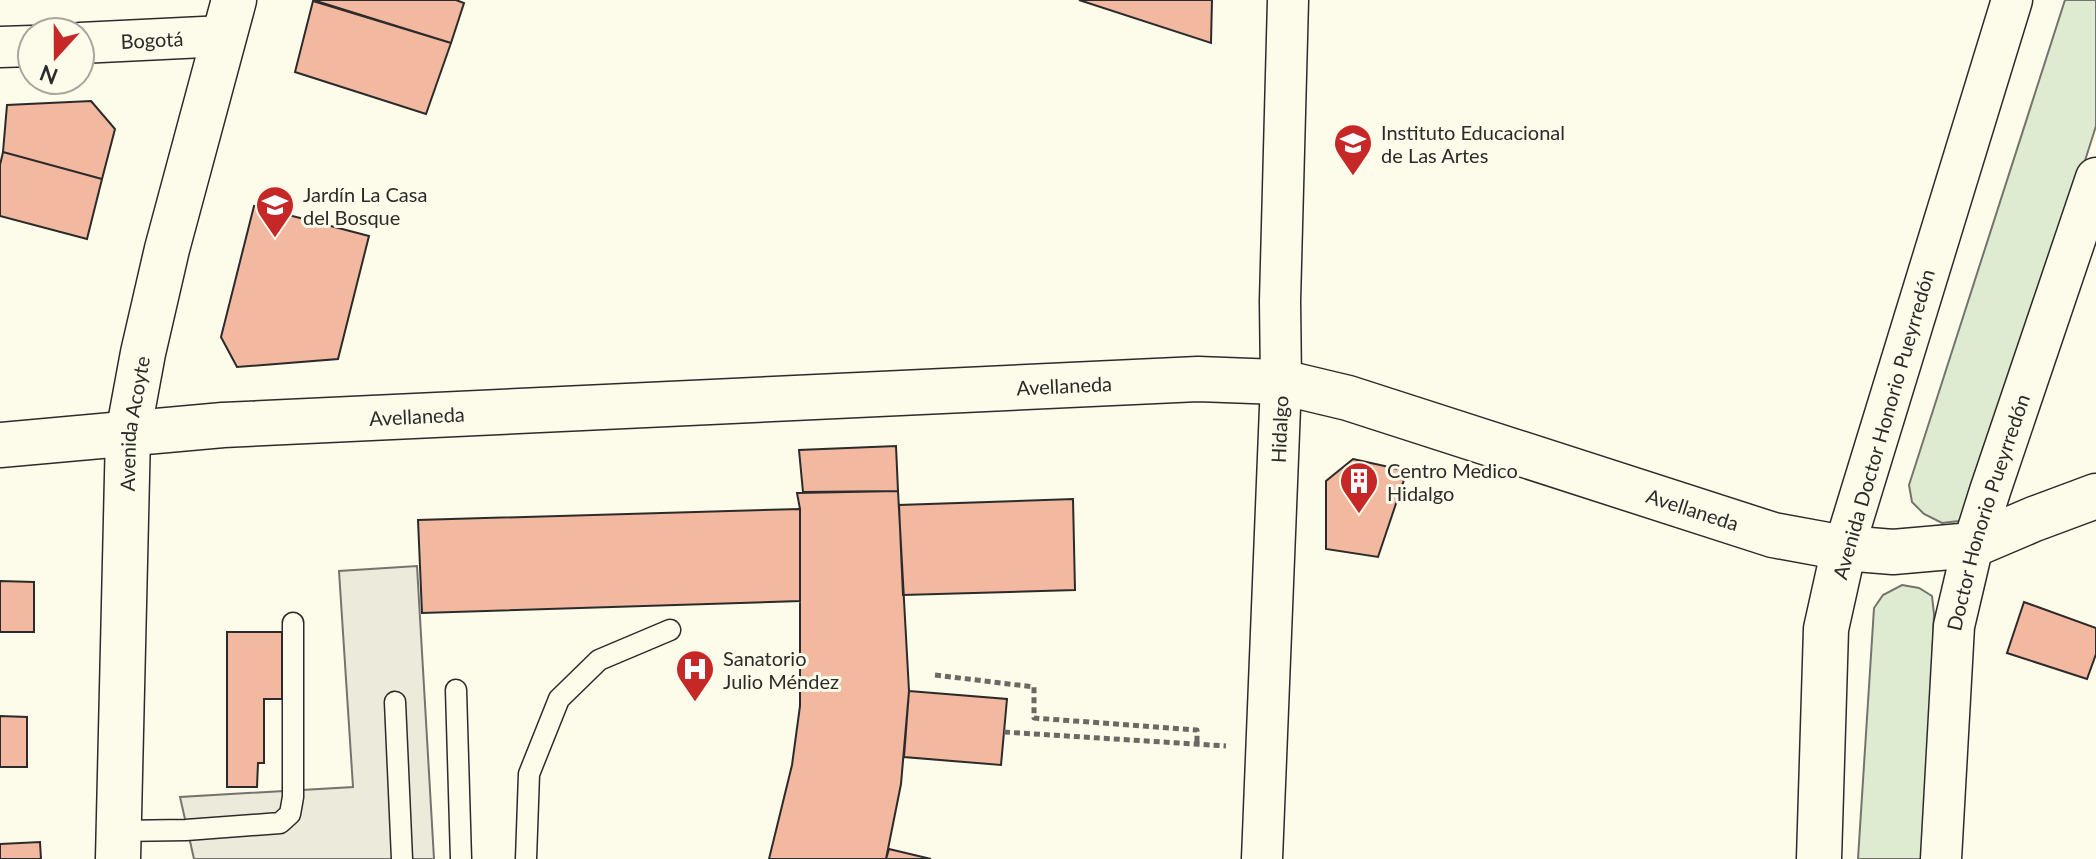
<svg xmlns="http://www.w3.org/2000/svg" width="2096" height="859" font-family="Lato,sans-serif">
	<rect width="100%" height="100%" fill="#fdfbea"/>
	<path fill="#deebd1" stroke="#74746e" stroke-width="2" d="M2065,0H2096V126L1975,507L1959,521L1942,523L1924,514L1912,502L1909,485Z
		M1902,585L1919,588L1932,596L1934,614L1925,859H1858L1874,608L1883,595Z"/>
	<path fill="#eceadb" stroke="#74746e" stroke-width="2" d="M417,566L434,859H194L180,797L353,787L339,571Z"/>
	<path fill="#f2b8a0" stroke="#2b2b2b" stroke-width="2" d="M313,0H456L464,3L451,43Z
		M1079,0H1212L1211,43Z
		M313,1L451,43L426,114L295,72Z
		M91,101L115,129L102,179L3,152L7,105Z
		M3,152L102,179L87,239L0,216V165Z
		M254,206L369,236L338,359L237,367L221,337Z
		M896,446L898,491L803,492L799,450Z
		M1353,459L1407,471L1378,557L1326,549V481Z
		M898,491L909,691L901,784L886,859H769L792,765L800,706V509L797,493Z
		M1073,499L1075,590L903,595L899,505Z
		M800,509V601L422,613L418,520Z
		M0,581L34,582V632H0Z
		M2024,602L2096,628V654L2087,679L2007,653Z
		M227,632H282V699H264V763H258L257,787H227Z
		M909,691L1007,699L1001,765L904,757Z
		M0,716L27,717V767H0Z
		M40,842L41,859H0V844Z
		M889,849L931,859H886Z"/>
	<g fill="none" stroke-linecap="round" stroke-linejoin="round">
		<g stroke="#2b2b2b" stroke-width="23">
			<path id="lane" d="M456,690L461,859
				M395,702L402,859
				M118,831L186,830L280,823L290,814L293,797V623
				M526,859L529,774L559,699L599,660L670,630"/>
		</g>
		<g stroke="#2b2b2b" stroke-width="43">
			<g id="street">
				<path id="s1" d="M80,43L224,36"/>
				<path d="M0,47L32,46"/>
				<path d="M1844,548L2012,0"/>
				<path id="s2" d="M1262,859L1281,382L1280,301L1288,0"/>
				<path id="s3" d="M1941,859L1954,626L1973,545L1990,491L2096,178"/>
			</g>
		</g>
		<g stroke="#2b2b2b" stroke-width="47">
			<g id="secondary">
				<path id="s4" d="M0,445L223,425L1198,379L1281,382L1348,398L1773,535L1844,548L1893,552L1973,545L2034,519L2096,496"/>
				<path id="s5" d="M118,859L128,434L143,353L167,249L234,0"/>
				<path d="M1819,859L1826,629L1844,548"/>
			</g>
		</g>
		<path stroke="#6a6964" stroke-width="5" stroke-dasharray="6 4" stroke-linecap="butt" d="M935,675L1034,687V718L1197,730V744
			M1004,732L1226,746"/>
		<use href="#lane" stroke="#fdfbea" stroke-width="20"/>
		<use href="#street" stroke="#fdfbea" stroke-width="40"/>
		<use href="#secondary" stroke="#fdfbea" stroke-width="44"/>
	</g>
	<defs>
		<g id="school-pin" transform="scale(2)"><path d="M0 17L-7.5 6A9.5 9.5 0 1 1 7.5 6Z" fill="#c62828" stroke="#fdfbea"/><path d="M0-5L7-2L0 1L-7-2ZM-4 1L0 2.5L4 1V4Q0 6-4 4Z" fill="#fff"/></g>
		<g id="building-pin" transform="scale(2)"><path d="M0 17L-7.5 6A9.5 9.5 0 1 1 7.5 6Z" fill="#c62828" stroke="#fdfbea"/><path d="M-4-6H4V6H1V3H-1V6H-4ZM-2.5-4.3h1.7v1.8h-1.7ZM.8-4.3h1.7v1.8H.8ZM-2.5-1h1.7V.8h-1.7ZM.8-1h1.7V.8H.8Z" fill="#fff"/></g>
		<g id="hospital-pin" transform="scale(2)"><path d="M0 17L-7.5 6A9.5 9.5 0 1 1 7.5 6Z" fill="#c62828" stroke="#fdfbea"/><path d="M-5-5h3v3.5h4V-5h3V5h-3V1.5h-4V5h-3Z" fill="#fff"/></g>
	</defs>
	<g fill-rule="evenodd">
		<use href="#school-pin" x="1353" y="143"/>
		<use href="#school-pin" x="275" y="205"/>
		<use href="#building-pin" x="1359" y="481"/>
		<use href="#hospital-pin" x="695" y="669"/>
	</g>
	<g text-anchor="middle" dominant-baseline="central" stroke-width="6" stroke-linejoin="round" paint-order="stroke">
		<g font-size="20" fill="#2b2b2b" stroke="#fdfbea">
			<text stroke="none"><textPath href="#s1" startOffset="72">Bogotá</textPath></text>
			<text stroke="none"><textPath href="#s4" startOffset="1066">Avellaneda</textPath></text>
			<text stroke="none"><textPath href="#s4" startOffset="418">Avellaneda</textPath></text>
			<text stroke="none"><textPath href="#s5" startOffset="436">Avenida Acoyte</textPath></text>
			<text transform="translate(1883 424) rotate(-74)">Avenida Doctor Honorio Pueyrredón</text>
			<text stroke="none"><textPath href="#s2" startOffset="430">Hidalgo</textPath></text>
			<text stroke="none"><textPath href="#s4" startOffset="1714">Avellaneda</textPath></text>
			<text stroke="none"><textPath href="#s3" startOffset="352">Doctor Honorio Pueyrredón</textPath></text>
		</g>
		<g font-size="20" fill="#2b2b2b" stroke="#fdfbea" text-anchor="start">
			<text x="1381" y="132">Instituto Educacional<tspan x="1381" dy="23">de Las Artes</tspan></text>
			<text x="303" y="194">Jardín La Casa<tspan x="303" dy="23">del Bosque</tspan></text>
			<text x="1387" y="470">Centro Medico<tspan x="1387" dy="23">Hidalgo</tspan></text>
			<text x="723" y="658">Sanatorio<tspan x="723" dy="23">Julio Méndez</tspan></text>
		</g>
	</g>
	<g transform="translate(56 56) rotate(201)"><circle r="38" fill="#fdfbea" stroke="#a9a89e" stroke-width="2"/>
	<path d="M0-6L14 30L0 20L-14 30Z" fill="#c62828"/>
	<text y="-12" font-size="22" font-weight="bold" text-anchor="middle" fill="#2b2b2b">N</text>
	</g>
</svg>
